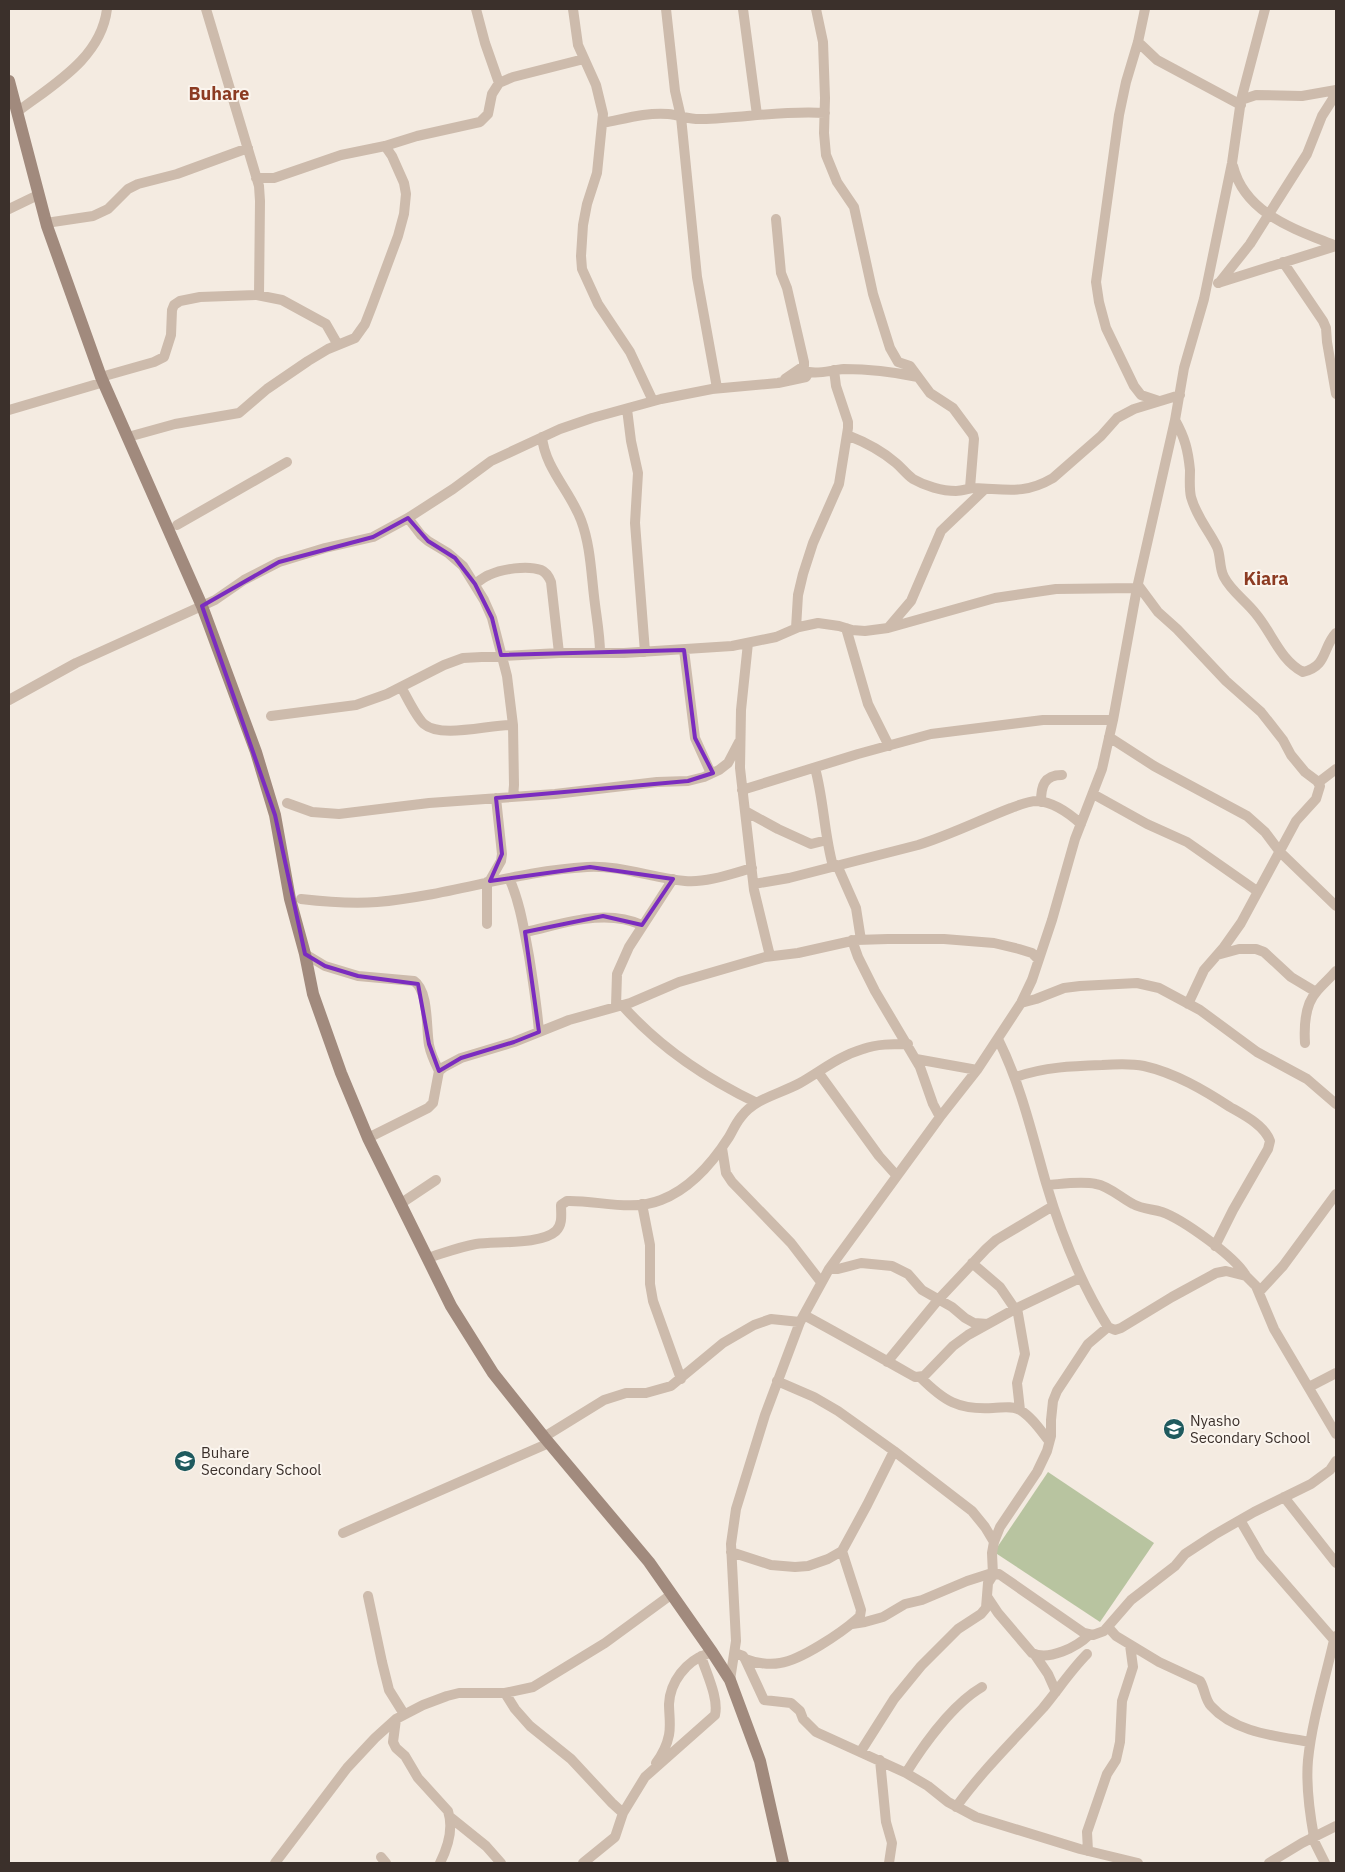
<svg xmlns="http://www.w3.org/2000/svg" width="1345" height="1872" font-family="'IBM Plex Sans',sans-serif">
	<rect width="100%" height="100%" fill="#f4ebe1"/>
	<path fill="#b8c4a0" d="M1048,1472L1154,1543L1100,1622L994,1552Z"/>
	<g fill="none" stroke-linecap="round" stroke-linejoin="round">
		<path stroke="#cdbbac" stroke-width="10" d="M206,9L259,186L260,201L259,295
			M476,9L485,43L499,83
			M573,9L578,45L596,85L603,114L597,173L587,204L583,225L581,256L582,269L598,304L630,352L653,401
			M666,9L675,91L681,117L697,277L717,388
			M743,9L757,115
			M816,9L823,42L825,98L824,133L826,155L837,182L854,207L873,294L890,348L898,362L910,366L930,393L953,408L973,435L974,439L970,488
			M1145,9L1138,42L1126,82L1119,115L1096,282L1099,302L1106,328L1134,386L1141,395L1159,401
			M1138,42L1157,60L1241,105
			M1241,100L1256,95L1302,96L1336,90
			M17,112C54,84 101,58 107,9
			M603,123C624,119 647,112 668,114C680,115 690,120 702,119C743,118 784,110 825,113
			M1233,166C1245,214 1295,229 1336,246
			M256,178H274L341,155L385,146L417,136L480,122L488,114L492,94L499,83L513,77L584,59
			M9,209L38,195
			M776,219L781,273L787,288L804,362V366L785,379
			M46,223L93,216L108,209L128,189L138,184L177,174L248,148
			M1283,262L1323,321L1326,328L1327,342L1336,394
			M1218,283L1336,246
			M1219,283L1250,244L1307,154L1322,116L1336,94
			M101,377L154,362L164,357L171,335L172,310L174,305L180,301L200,297L257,295L282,300L326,324L338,345
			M627,409L631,441L638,473L635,523L645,652
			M9,410L104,382
			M1175,420C1185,438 1188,450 1190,470C1190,479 1189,488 1191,497C1197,518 1208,529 1217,547C1221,556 1219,568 1224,577C1231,591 1246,601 1256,614C1272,633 1280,660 1303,672C1328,666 1322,648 1336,633
			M847,435C865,442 881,450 896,463C902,468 906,474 913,479C925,486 942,491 956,491C963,491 969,488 975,488C1006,489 1024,495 1053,478L1101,436L1117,418L1134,409L1180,395
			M128,437L175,424L239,413L267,389L308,361L328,349L355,338L365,324L372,306L398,236L404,214L406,194L404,183L392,156L385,146
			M542,437C545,468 570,491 581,520C590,544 591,570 594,596C596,615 600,634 600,653
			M408,518L421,535L428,541L448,553L463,566L484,600L492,618L507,676L513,725L514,785L513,797
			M177,525L287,462
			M475,584C479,581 484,577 489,575C502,569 527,565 541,570C546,572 549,577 551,582L559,653
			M1138,585L1158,612L1177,629L1226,681L1261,712L1283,740L1291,755L1305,772L1317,781L1320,786L1316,799L1296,821L1241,923L1224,947L1204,970L1188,1004
			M796,628L798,595L803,574L813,543L839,484L848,428V422L836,386L834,370
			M846,628L868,704L889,746
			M888,628L911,601L941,531L985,489
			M748,643L741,710L740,768L754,890L770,956
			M684,650L695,738L709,769L713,773
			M401,687C407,697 416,717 424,724C441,739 491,724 513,725
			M9,700L76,663L215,600L244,580L279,562L325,548L373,537L408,518L453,489L491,461L560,429L592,418L661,399L712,389L778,383L806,377L809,372C821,374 831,370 844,369C868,369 894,372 918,377
			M271,716L356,705L387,694L444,665L463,658L559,653H624L732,646L776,637L799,627L818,623L839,626L852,630L865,631L888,628L995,598L1056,589L1137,588
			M1109,737L1154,766L1247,816L1265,832L1280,852L1336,906
			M815,768C824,801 824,834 833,866
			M1319,784V782L1336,769
			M742,790L858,754L931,734L1043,720H1113
			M1093,794L1147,824L1187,842L1257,891
			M1041,802C1041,786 1044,775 1062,775
			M287,803L312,812L339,814L429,803L555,794L657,782L688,781L704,777L719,770L728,763L739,742
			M745,811L778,829L811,844L827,840
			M837,865L856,908L861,940
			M509,878C520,902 524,930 529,956C533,981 537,1006 539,1032
			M487,882V924
			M489,882L501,861L502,854L496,798
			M754,884L789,878L918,845C950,835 980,820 1011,808C1019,805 1029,801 1037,801C1053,802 1070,814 1081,824
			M301,899C327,902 351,904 377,902C448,896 516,871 587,867C620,865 652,878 685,881C706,883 731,874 752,868
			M525,932C563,924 604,908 642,925
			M852,940L858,957L875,991L920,1067L933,1104L940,1117
			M305,954L325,966L358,976L414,981C429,991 426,1028 429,1045C431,1055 435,1063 439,1071
			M1217,955L1239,949H1256L1264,952L1291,977L1316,992
			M1021,1003L1036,999L1064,988L1080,986L1137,983L1159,988L1200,1010L1257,1052L1307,1079L1336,1104
			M622,1005C659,1047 707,1079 757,1103
			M616,1006L617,974L629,947L673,879
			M998,1039C1021,1085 1032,1134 1046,1183C1061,1234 1080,1282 1108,1327L1115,1330L1121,1328L1172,1297L1216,1273L1226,1271L1246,1276L1256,1286L1274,1329L1336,1434
			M1305,1043C1304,1027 1305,1004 1317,991C1323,984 1330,978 1336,971
			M916,1059L977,1070
			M818,1072L879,1156L897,1176
			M1016,1077C1044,1067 1073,1066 1102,1065C1116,1064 1130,1063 1144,1066C1175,1073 1204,1090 1230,1107C1244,1115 1264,1125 1270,1141L1268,1149L1233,1210L1215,1246
			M368,1138L428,1108L433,1103L439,1071L444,1067L461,1058L514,1042L569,1020L630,1003L679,982L765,957L798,953L856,940L888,939H944L994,943L1019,949L1032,953L1038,959
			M722,1148L726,1173L732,1182L791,1243L821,1282
			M1047,1185C1062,1184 1081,1181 1096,1184C1109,1186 1121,1198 1133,1204C1142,1209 1152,1209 1162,1212C1182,1219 1236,1257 1246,1276
			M400,1204L436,1180
			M642,1204L650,1245V1284L653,1301L681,1379
			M428,1258C444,1253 459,1247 476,1244C495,1241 541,1245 556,1231C563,1224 561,1214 561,1205L567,1201C597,1200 631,1212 661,1200C690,1189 713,1162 729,1137C733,1130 736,1123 741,1117C755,1098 780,1094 800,1083C821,1071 839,1056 863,1049C877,1044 892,1044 908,1044
			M972,1263L1000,1287L1015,1309
			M829,1269H838L861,1263L892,1266L908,1274L922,1290L952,1307L965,1318L974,1323L988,1324
			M1259,1292L1283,1266L1336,1194
			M1017,1308L1025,1354L1017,1383L1020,1410
			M804,1315C841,1335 878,1356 915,1377L924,1376L953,1346L968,1335L1015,1309L1080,1278
			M887,1362L938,1300L986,1249L996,1240L1053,1206
			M920,1377C944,1401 958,1410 993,1408C1002,1408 1010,1405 1020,1410C1032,1417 1041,1431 1049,1441
			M777,1381L814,1397L838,1411L894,1451L972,1511L985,1527L994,1542
			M1309,1387L1336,1373
			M544,1437L604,1400L626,1393H646L671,1386L723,1343L754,1325L771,1319L800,1322
			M1284,1497L1336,1563
			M1240,1520L1261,1556L1334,1640
			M343,1533L549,1443
			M731,1552L771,1565L795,1567L808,1566L828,1559L842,1551L867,1505L894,1451
			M993,1575L992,1553L994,1542L1000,1527L1037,1472L1047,1451L1051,1436V1420L1053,1401L1057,1391L1088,1344L1108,1327
			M368,1596L382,1662L389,1690L404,1714
			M988,1598L998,1613L1032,1653C1049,1661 1077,1647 1089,1635
			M852,1624L865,1622L883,1617L905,1604L922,1600L967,1581L992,1573
			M1108,1627L1116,1636L1159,1662L1200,1681C1205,1689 1205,1700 1211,1706C1235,1733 1277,1736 1310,1742
			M735,1653L743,1656L745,1659L764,1700L791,1703L800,1711L803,1719L816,1732L906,1773L928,1786L948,1802L976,1817L1080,1849L1138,1863
			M1035,1655L1048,1674L1056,1692
			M745,1659C755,1663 769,1665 780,1663C801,1660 841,1633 857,1619L860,1616L861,1610L842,1551
			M730,1680L736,1641L731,1544L736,1509L765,1415L800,1322L829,1269L940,1117L977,1070L1021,1003L1032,980L1052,920L1075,839L1102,769L1113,720L1137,588L1175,420L1184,368L1204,299L1232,163L1241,100L1265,9
			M505,1693L515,1709L530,1726L571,1759L612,1803L623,1813
			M396,1719L393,1742L396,1748L405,1756L418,1778L448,1811C454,1829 448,1847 440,1863
			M861,1751L894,1699L921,1666L958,1629L981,1614L986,1608L988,1583L993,1575L999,1574L1084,1633L1093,1635L1104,1631L1131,1600L1175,1566L1185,1554L1214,1535L1254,1512L1311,1484L1330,1470L1336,1461
			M880,1760L886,1822L892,1843L889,1863
			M656,1763C662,1755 667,1745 669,1735C671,1725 669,1714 669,1704C670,1682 686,1661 707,1654
			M906,1773C924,1744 953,1704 982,1687
			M956,1807C982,1771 1013,1741 1043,1708C1058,1690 1071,1670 1087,1654
			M450,1817L486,1846L501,1863
			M1312,1837L1325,1863
			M1314,1837C1310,1815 1306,1782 1308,1760C1312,1720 1325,1680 1334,1640L1336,1636
			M1088,1851L1087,1832L1107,1774L1116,1760L1120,1742L1122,1701L1133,1667L1130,1645
			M381,1857L386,1863
			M275,1863L347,1768L375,1738L396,1719L423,1705L447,1696L459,1693H505L533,1687L605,1643L672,1594
			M583,1863L615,1837L623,1813L645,1777L715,1715C719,1698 706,1673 701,1656
			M1269,1863L1302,1843L1336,1826"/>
		<path stroke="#a18a7d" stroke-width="12" d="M9,81L47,226L101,377L202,606L256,752L275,815L290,899L305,954L313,994L341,1073L368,1138L451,1306L493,1373L544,1437L649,1562L712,1652L730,1680L760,1761L783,1863"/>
	</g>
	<path fill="none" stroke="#7b2cbf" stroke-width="4" stroke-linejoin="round" d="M408,518L428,541L455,558L475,584L492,618L501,655L684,650L695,738L713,773L688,781L496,798L502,854L490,881L590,867L673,879L642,925L603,916L525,932L539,1032L514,1042L461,1058L439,1071L429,1044L418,984L358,976L325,966L305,954L275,815L202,606L279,562L373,537Z"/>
	<defs>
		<g id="school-disc" transform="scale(1.125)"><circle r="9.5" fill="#1f5a5e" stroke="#fbf5ee"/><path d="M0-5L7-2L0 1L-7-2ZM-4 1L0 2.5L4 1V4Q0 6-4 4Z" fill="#fff"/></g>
	</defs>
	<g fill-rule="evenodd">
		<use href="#school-disc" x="1174" y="1429"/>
		<use href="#school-disc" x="185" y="1461"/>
	</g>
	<g text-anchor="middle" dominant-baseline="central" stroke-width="4" stroke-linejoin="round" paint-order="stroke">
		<g font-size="15" fill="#3b302b" stroke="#fbf5ee" text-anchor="start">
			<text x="1190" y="1420">Nyasho<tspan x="1190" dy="17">Secondary School</tspan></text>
			<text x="201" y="1452">Buhare<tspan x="201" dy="17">Secondary School</tspan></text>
		</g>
		<g font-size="18" font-weight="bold" fill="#8c3b22" stroke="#fbf5ee">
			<text x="219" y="93">Buhare</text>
			<text x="1266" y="578">Kiara</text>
		</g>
	</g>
	<rect width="1345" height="1872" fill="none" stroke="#3b302b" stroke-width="20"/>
</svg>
